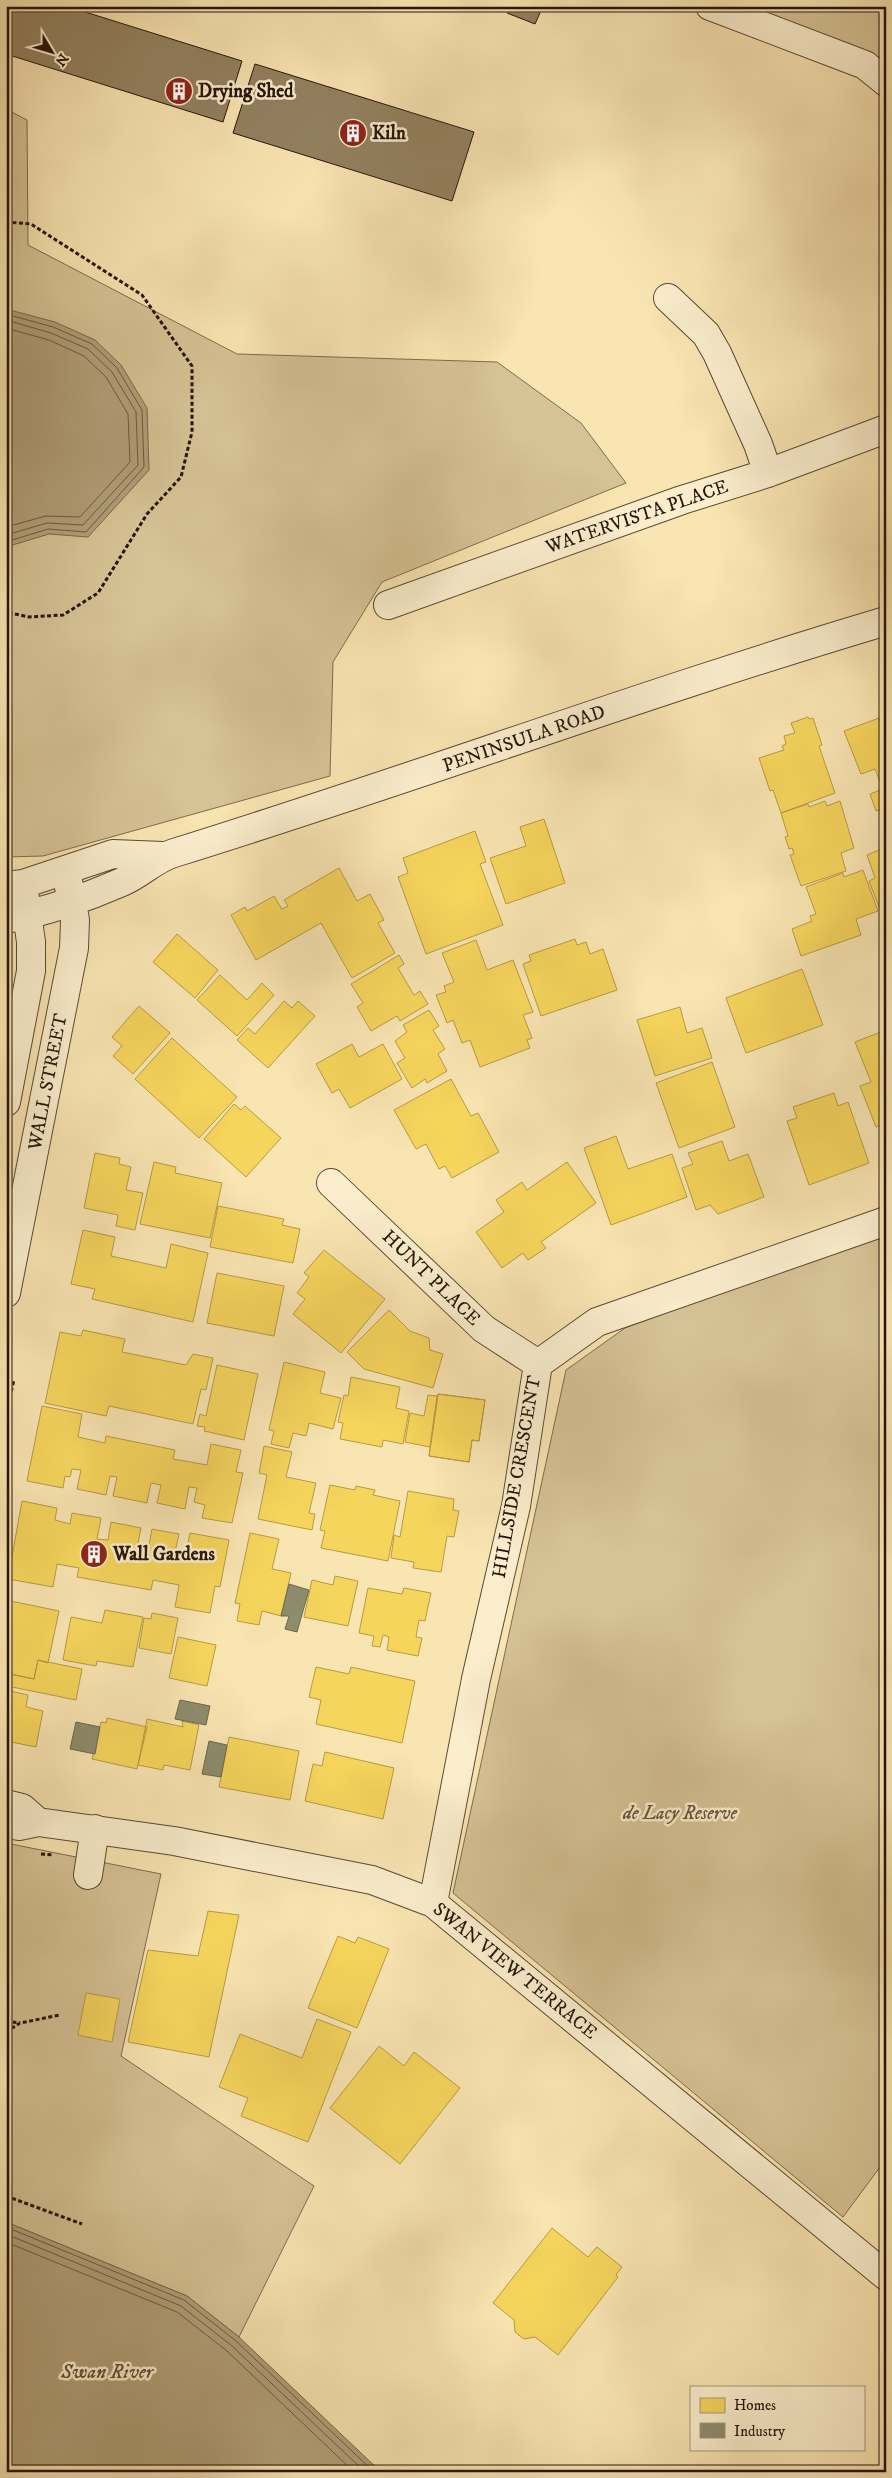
<svg xmlns="http://www.w3.org/2000/svg" width="892" height="2478" font-family="'IM FELL DW Pica',serif">
	<rect width="100%" height="100%" fill="#f9e5b2"/>
	<filter id="stains"><feTurbulence type="fractalNoise" baseFrequency=".004" numOctaves="4"/><feColorMatrix values="0 0 0 0 .2 0 0 0 0 .09 0 0 0 0 .02 0 0 0 .5 -.17"/></filter>
	<radialGradient id="worn" r=".72"><stop offset=".6" stop-color="#630" stop-opacity="0"/><stop offset="1" stop-color="#630" stop-opacity=".3"/></radialGradient>
	<path fill="#d5c295" stroke="#7d6c4e" d="M736,6H886V63L845,50Z
		M6,109L27,120L28,245L237,354L497,362L581,423L626,483L382,582L333,662L330,776L43,856L6,857Z
		M886,1231V2159L843,2217L453,1893L566,1370L625,1328Z
		M6,1843L161,1874L121,2056L314,2186L239,2337L187,2296L6,2222Z"/>
	<path fill="#b19e78" stroke="#79674b" d="M6,309L55,322L95,340L121,365L147,408L149,470L88,537L49,534L6,547Z
		M6,2222L187,2296L239,2337L381,2472H6Z"/>
	<path fill="#f6d55c" stroke="#b79b43" d="M808,717L809,719L813,718L822,745L819,746L835,793L781,813L773,790L770,791L759,758L784,750L782,746L786,744L784,736L795,733L791,723Z
		M879,718L881,724L886,722V808L876,811L870,794L883,789L875,769L861,774L844,731Z
		M825,801L827,806L840,801L854,848L841,853L846,871L801,886L790,855L794,854L792,848L789,849L785,837L788,836L781,813L808,804L809,807Z
		M544,819L565,883L506,904L490,858L526,846L520,827Z
		M475,831L486,862L480,864L503,925L426,954L398,877L408,873L403,858Z
		M886,847V904L879,907L869,881L875,878L867,855Z
		M339,868L357,901L370,894L384,920L378,923L395,953L352,978L321,923L256,960L231,915L245,907L247,911L274,896L282,909L288,906L284,900Z
		M863,870L878,911L856,919L861,935L801,956L792,929L812,921L810,916L816,914L806,887L843,873L844,877Z
		M177,934L218,970L195,998L153,962Z
		M575,939L577,945L586,942L590,954L603,949L617,990L541,1016L523,964L531,961L529,955Z
		M476,940L487,970L513,960L533,1012L523,1015L532,1038L527,1040L530,1048L480,1067L470,1040L462,1043L453,1020L447,1023L436,995L446,992L444,986L454,982L442,953Z
		M399,955L404,964L398,968L414,995L420,991L428,1004L400,1021L397,1016L371,1031L357,1007L363,1003L351,984Z
		M802,969L823,1025L746,1053L726,998Z
		M220,975L247,1000L262,983L274,995L237,1036L197,1000Z
		M284,1001L292,1008L298,1001L315,1016L268,1068L237,1040L248,1028L255,1034Z
		M139,1006L170,1033L133,1074L113,1056L122,1046L112,1037Z
		M680,1007L687,1033L702,1028L712,1058L655,1076L637,1020Z
		M429,1010L439,1026L433,1030L445,1049L438,1054L447,1071L427,1083L425,1079L412,1088L397,1063L405,1058L395,1041L407,1032L403,1025Z
		M886,1030V1124L876,1127L860,1086L871,1082L855,1042Z
		M172,1038L237,1097L199,1138L135,1079Z
		M352,1044L359,1057L383,1044L402,1079L350,1108L339,1089L332,1093L316,1064Z
		M712,1062L735,1127L679,1148L656,1083Z
		M451,1079L471,1116L478,1113L499,1152L452,1178L445,1166L439,1169L426,1144L416,1149L394,1110Z
		M834,1093L838,1106L848,1102L869,1163L809,1185L787,1121L797,1118L793,1107Z
		M234,1104L241,1110L245,1106L281,1138L246,1177L204,1139Z
		M616,1136L628,1169L672,1154L687,1197L611,1225L584,1148Z
		M722,1141L729,1161L748,1154L764,1197L718,1214L710,1205L696,1210L682,1168L693,1164L688,1153Z
		M95,1153L120,1158L119,1164L131,1167L126,1190L143,1193L135,1230L116,1226L118,1215L84,1208Z
		M154,1162L176,1167L175,1173L222,1183L210,1238L140,1224Z
		M567,1162L596,1203L541,1242L546,1248L528,1260L523,1253L502,1268L476,1232L504,1212L496,1200L522,1182L527,1190Z
		M218,1206L284,1219L282,1225L300,1229L293,1263L210,1247Z
		M83,1230L115,1237L111,1256L166,1268L171,1244L208,1253L193,1322L92,1299L95,1289L71,1284Z
		M324,1250L385,1299L341,1353L293,1314L305,1299L297,1293L309,1277L304,1273Z
		M217,1273L284,1286L274,1336L207,1323Z
		M389,1310L410,1331L429,1338L430,1350L443,1354L433,1388L364,1369L347,1352Z
		M83,1330L125,1339L122,1352L186,1365L193,1354L213,1358L206,1390L201,1389L193,1424L109,1406L106,1416L45,1403L60,1332L81,1336Z
		M284,1362L325,1372L320,1393L341,1398L333,1429L309,1423L306,1436L293,1433L289,1448L271,1444L274,1431L269,1430Z
		M217,1365L258,1374L244,1440L204,1431L205,1427L197,1426L200,1414L206,1416Z
		M351,1377L400,1387L396,1408L409,1411L403,1444L383,1440L382,1447L340,1439L343,1423L338,1422L344,1395L348,1396Z
		M438,1394L485,1400L479,1441L472,1440L469,1462L429,1456Z
		M438,1394L485,1400L479,1441L472,1440L469,1462L429,1456Z
		M428,1395L437,1396L430,1447L405,1442L410,1413L424,1416Z
		M42,1406L82,1414L78,1437L105,1443L106,1436L175,1450L173,1459L207,1465L211,1444L241,1450L236,1472L243,1473L232,1523L202,1518L205,1505L194,1502L197,1488L189,1487L185,1509L157,1503L161,1485L151,1483L147,1503L113,1496L117,1477L110,1476L106,1495L77,1489L81,1470L72,1469L70,1477L65,1476L63,1488L27,1481Z
		M264,1446L292,1452L286,1477L316,1483L309,1513L315,1514L312,1530L258,1519L267,1475L259,1473Z
		M330,1485L355,1490L356,1486L375,1490L373,1495L400,1501L388,1561L321,1548L325,1531L320,1530Z
		M408,1491L454,1499L453,1510L459,1511L454,1537L447,1536L441,1572L413,1568L414,1562L391,1558L394,1535L400,1537Z
		M22,1501L57,1508L55,1520L70,1524L72,1513L101,1518L97,1539L108,1540L111,1522L141,1528L137,1548L148,1550L152,1529L179,1534L174,1557L185,1559L190,1533L229,1540L220,1587L215,1586L210,1613L175,1607L179,1585L153,1580L151,1590L77,1577L79,1568L57,1564L53,1587L8,1579Z
		M250,1533L279,1539L272,1569L291,1573L281,1616L262,1611L259,1625L237,1621L240,1604L235,1603Z
		M335,1576L358,1581L348,1626L304,1617L312,1580L333,1585Z
		M368,1588L402,1594L404,1588L431,1593L425,1621L419,1620L416,1637L422,1638L418,1656L387,1650L389,1637L383,1635L380,1647L372,1646L374,1636L359,1633Z
		M6,1600L59,1611L48,1663L38,1660L34,1679L6,1673Z
		M105,1610L143,1617L133,1667L97,1661L96,1666L63,1660L71,1617L102,1623Z
		M152,1613L178,1618L171,1654L139,1648L144,1618L151,1619Z
		M178,1637L216,1645L207,1686L169,1678Z
		M38,1660L82,1669L76,1700L7,1686L9,1674L34,1679Z
		M316,1667L349,1674L351,1667L415,1681L402,1743L316,1724L321,1700L309,1697Z
		M6,1690L28,1695L26,1707L43,1711L36,1747L6,1741Z
		M107,1718L147,1727L137,1769L92,1759L101,1722L106,1723Z
		M147,1719L183,1727L182,1721L199,1725L190,1770L164,1765L163,1770L138,1765Z
		M229,1737L299,1751L290,1800L219,1787Z
		M325,1752L394,1768L383,1819L305,1801L313,1764L322,1766Z
		M208,1911L239,1915L209,2057L128,2042L148,1950L198,1956Z
		M338,1936L355,1943L358,1937L389,1949L357,2028L308,2008Z
		M86,1993L120,1999L112,2042L78,2035Z
		M317,2019L351,2032L308,2142L241,2116L248,2098L219,2087L240,2034L302,2058Z
		M379,2046L404,2066L414,2052L460,2088L400,2164L330,2108Z
		M552,2228L588,2257L597,2247L622,2267L616,2275L618,2277L558,2355L535,2337L524,2339L515,2332L514,2320L493,2303Z"/>
	<path fill="#8c8c6e" stroke="#6d684f" d="M289,1584L309,1590L297,1632L285,1629L289,1616H281Z
		M180,1700L210,1706L206,1725L175,1719Z
		M76,1722L100,1727L95,1754L70,1749Z
		M209,1741L227,1745L221,1777L202,1774Z"/>
	<g fill="none" stroke-linecap="round" stroke-linejoin="round">
		<path stroke="#6b5a40" stroke-width="1" d="M6,314L53,327L92,344L117,368L142,410L144,467L86,532L48,529L6,542
			M6,320L51,333L88,349L112,372L136,412L138,465L83,525L47,523L6,535
			M6,328L49,340L84,356L106,377L128,414L130,462L80,517L46,516L6,527
			M6,2227L184,2300L236,2341L374,2472
			M6,2234L181,2306L232,2346L365,2472
			M6,2242L177,2312L227,2351L354,2472"/>
	</g>
	<path fill="#938160" stroke="#251508" d="M6,6H66L242,61L223,122L6,54Z
		M510,6H543L535,24L507,13Z
		M255,64L474,132L452,201L233,133Z"/>
	<g fill="none" stroke-linecap="round" stroke-linejoin="round">
		<g stroke="#5a4932" stroke-width="30">
			<path id="minor" d="M710,6L865,65L886,82
				M668,298L706,334L717,353L758,444L768,473
				M388,605L682,500L768,473L886,429
				M6,886L23,884L113,854L163,856
				M6,919C42,913 88,897 122,882C141,874 154,859 174,853C413,779 647,692 886,621
				M6,1102L31,971V942L23,884
				M331,1183L484,1329L538,1364
				M6,1293L74,948L75,920L66,870
				M6,1804L22,1808L38,1822
				M6,1824L19,1826L38,1822L174,1841L372,1880L433,1903L886,2276
				M88,1875L95,1829
				M433,1903L476,1679L516,1506L538,1364L597,1322L886,1221"/>
		</g>
		<path stroke="#251508" stroke-width="3" stroke-dasharray="4 2.5" stroke-linecap="butt" d="M6,222L31,224L142,295L192,366V432L181,477L147,514L98,593L63,615L29,617L6,612
			M6,1417L14,1379
			M41,1854L54,1855
			M6,2021L20,2023
			M6,2032L20,2023L60,2015
			M6,2196L82,2224"/>
		<use href="#minor" stroke="#fbeecd" stroke-width="28"/>
	</g>
	<defs>
		<g id="building-disc" transform="scale(1.4375)"><circle r="9.5" fill="#8f2418" stroke="#fbeecd"/><path d="M-4-6H4V6H1V3H-1V6H-4ZM-2.5-4.3h1.7v1.8h-1.7ZM.8-4.3h1.7v1.8H.8ZM-2.5-1h1.7V.8h-1.7ZM.8-1h1.7V.8H.8Z" fill="#fff"/></g>
	</defs>
	<g fill-rule="evenodd">
		<use href="#building-disc" x="179" y="91"/>
		<use href="#building-disc" x="353" y="133"/>
		<use href="#building-disc" x="94" y="1554"/>
	</g>
	<g text-anchor="middle" dominant-baseline="central" stroke-width="5" stroke-linejoin="round" paint-order="stroke">
		<g font-size="19" font-weight="bold" fill="#251508" stroke="#fbeecd" text-anchor="start">
			<text x="198" y="91">Drying Shed</text>
			<text x="372" y="133">Kiln</text>
			<text x="113" y="1554">Wall Gardens</text>
		</g>
		<g font-size="19" fill="#251508" stroke="#fbeecd">
			<text transform="translate(637 517) rotate(-19)">WATERVISTA PLACE</text>
			<text transform="translate(524 739) rotate(-19)">PENINSULA ROAD</text>
			<text transform="translate(48 1082) rotate(-79)">WALL STREET</text>
			<text transform="translate(431 1278) rotate(44)">HUNT PLACE</text>
			<text transform="translate(517 1477) rotate(-80)">HILLSIDE CRESCENT</text>
			<text transform="translate(515 1971) rotate(39)">SWAN VIEW TERRACE</text>
		</g>
		<g font-size="19" font-style="italic" fill="#635239" stroke="#fbeecd">
			<text x="680" y="1813">de Lacy Reserve</text>
		</g>
		<g font-size="20" font-style="italic" fill="#5d4c35" stroke="#fbeecd">
			<text x="107" y="2372">Swan River</text>
		</g>
	</g>
	<rect width="892" height="2478" fill="none" stroke="#f9e5b2" stroke-width="25"/>
	<rect x="8" y="8" width="877" height="2463" fill="none" stroke="#251508" stroke-width="2.5"/>
	<rect x="12" y="12" width="867" height="2453" fill="none" stroke="#251508"/>
	<rect x="690" y="2386" width="175" height="65" fill="#fbeecd" stroke="#a5977e"/>
	<rect x="700" y="2398" width="25" height="15" fill="#f6d55c" stroke="#a5977e"/>
	<text x="734" y="2410" font-size="15" fill="#251508">Homes</text>
	<rect x="700" y="2423" width="25" height="15" fill="#8c8c6e" stroke="#a5977e"/>
	<text x="734" y="2436" font-size="15" fill="#251508">Industry</text>
	<g transform="translate(52 52) rotate(128)" stroke="#fbeecd" stroke-width="4" paint-order="stroke">
	<path d="M0-4L9 19L0 12L-9 19Z" fill="#251508"/>
	<text y="-8" font-size="14" font-weight="bold" text-anchor="middle" fill="#251508">N</text>
	</g>
	<rect width="100%" height="100%" filter="url(#stains)"/>
	<rect width="100%" height="100%" fill="url(#worn)"/>
</svg>
